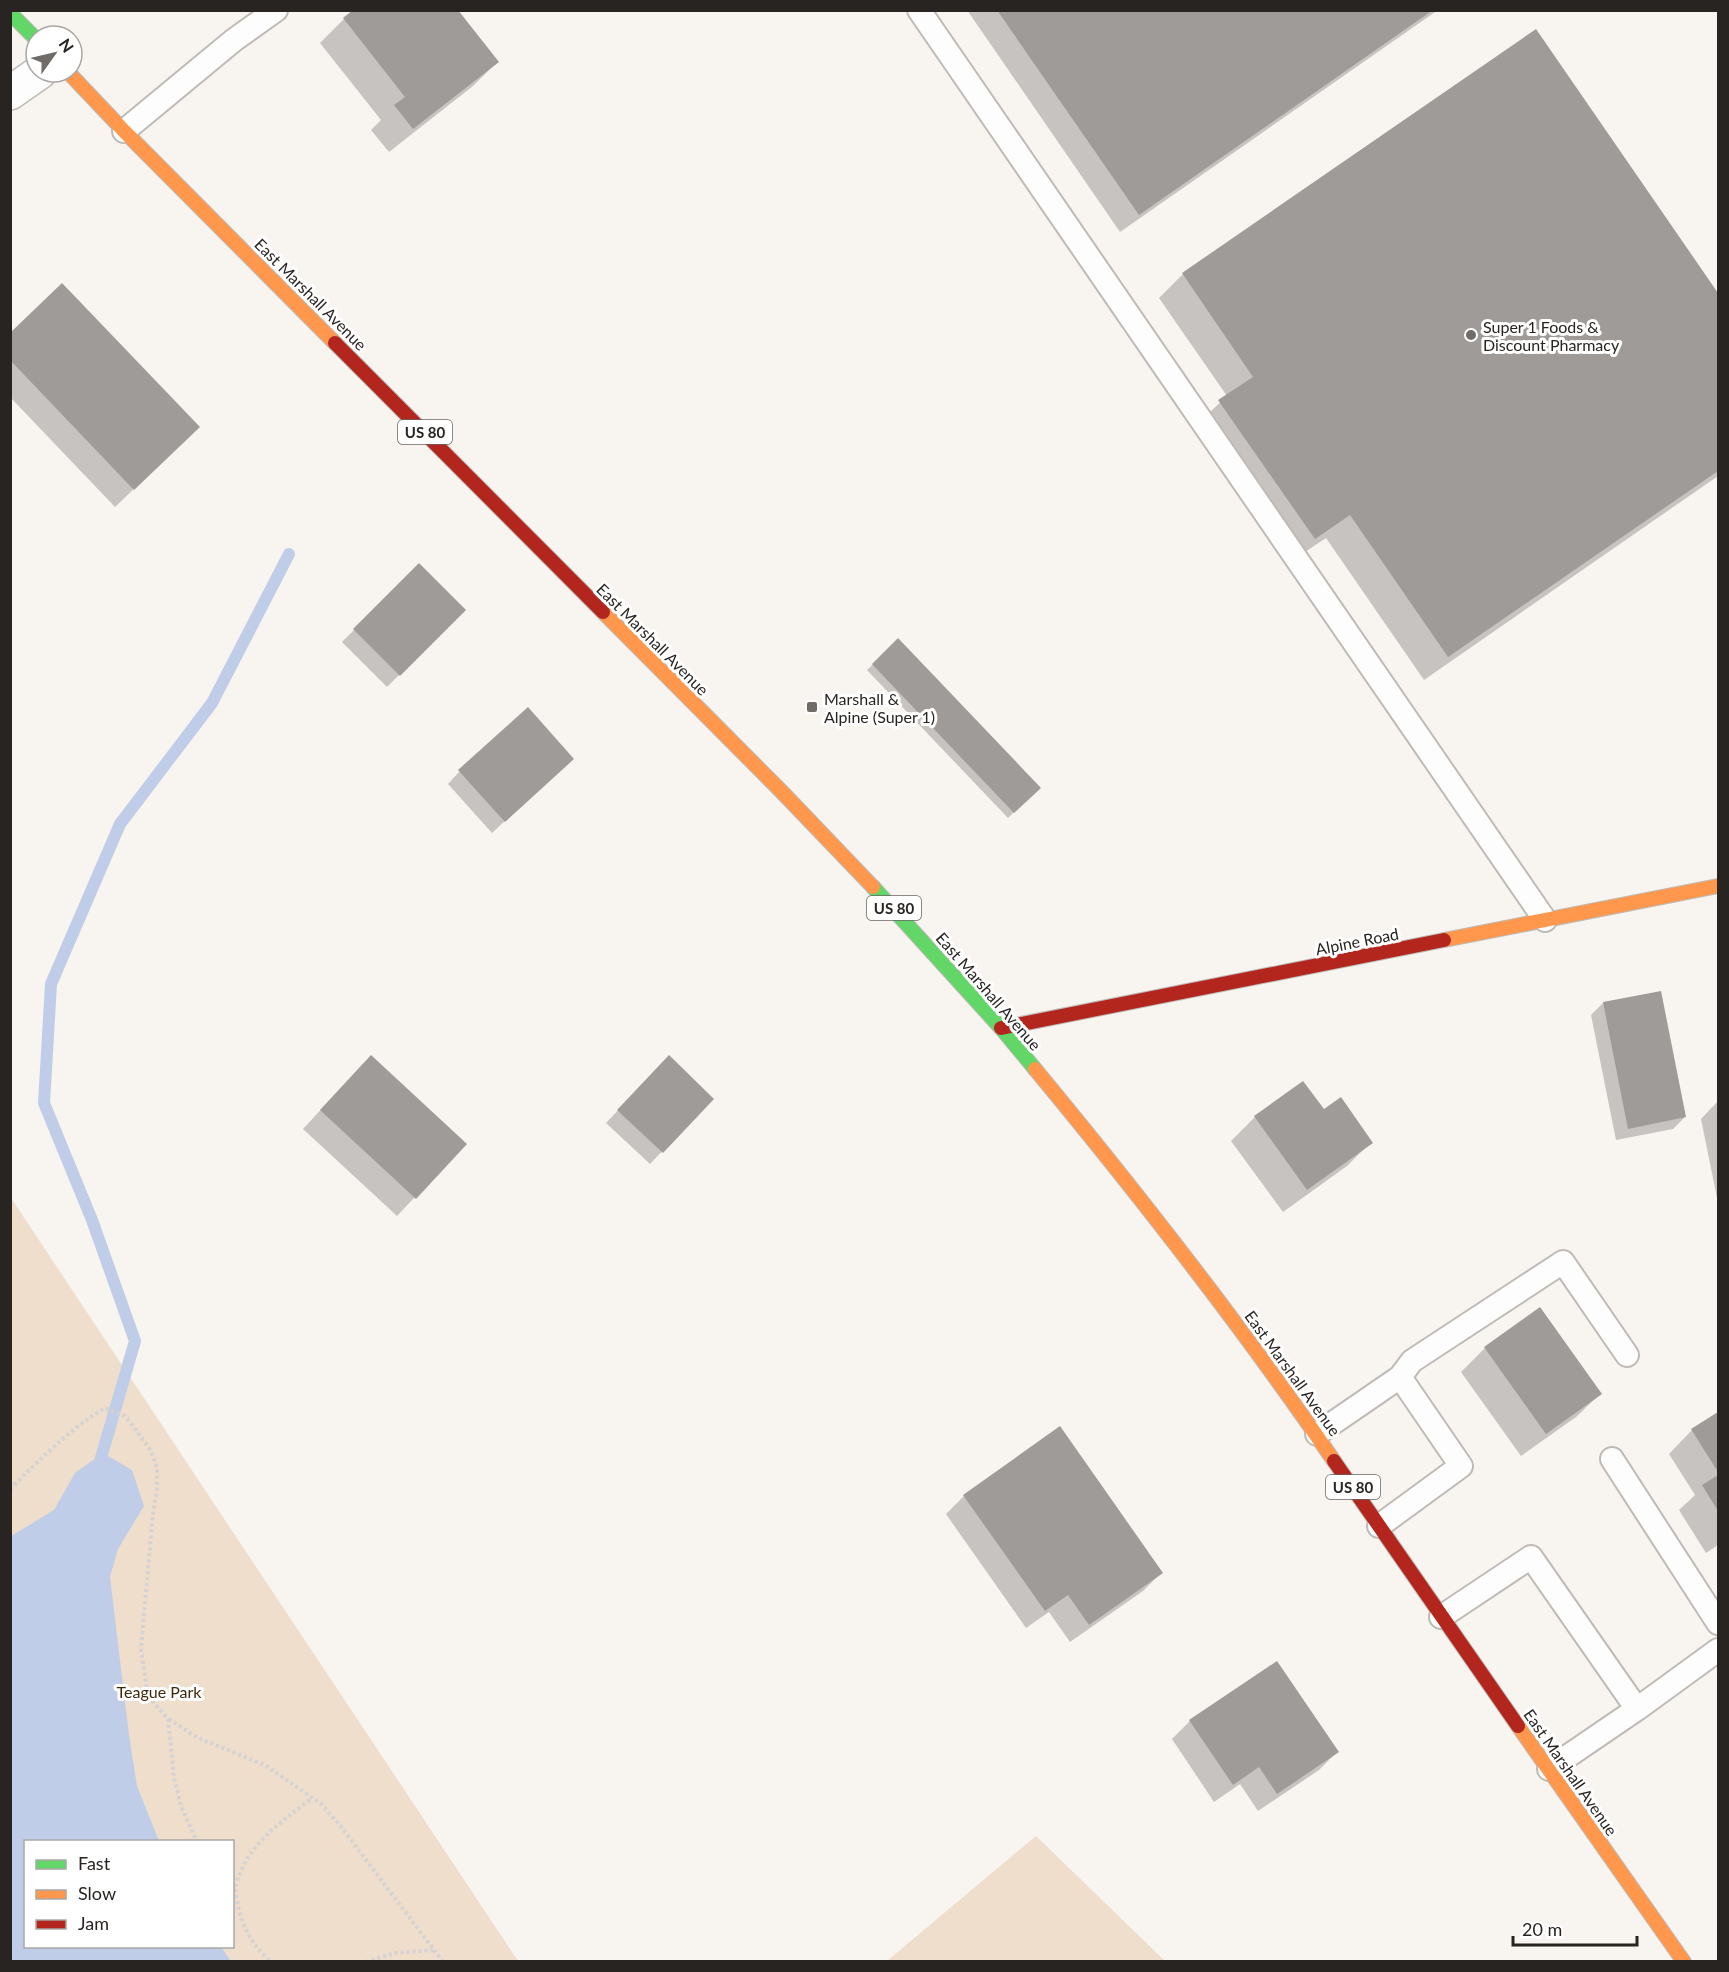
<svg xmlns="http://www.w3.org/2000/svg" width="1729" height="1972" font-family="Lato,sans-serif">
	<rect width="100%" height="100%" fill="#f8f4f0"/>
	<path fill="#efdecc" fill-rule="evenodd" d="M11,1198L518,1961H11ZM26,1842H232V1946H26Z
		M1036,1836L1165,1961H887Z"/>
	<path fill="#c0cde8" d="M103,1453L132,1470L144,1506L118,1549L110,1577L129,1735L137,1786L159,1841L26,1842V1946L221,1947L231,1961H11V1536L54,1510L75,1473Z"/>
	<path fill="#0003" d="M967,10H1438L1120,232Z
		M344,19L497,62L473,86L389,152L371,130L381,120L320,43Z
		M1536,31L1718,295V476L1424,680L1326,538L1290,562L1196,425L1227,396L1159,298L1183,274Z
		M10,335L180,445L115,507L10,397Z
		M419,565L464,610L387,687L342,642Z
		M898,640L1039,788L1008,818L867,670Z
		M560,770L492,833L448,784L459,772Z
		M1603,1003L1685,1117L1673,1129L1616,1140L1591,1015Z
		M657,1069L712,1099L650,1164L606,1123Z
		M353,1075L465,1144L397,1216L303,1129Z
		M1718,1101V1197L1717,1198L1701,1119Z
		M1323,1112L1371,1142L1347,1166L1283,1212L1231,1141L1255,1117Z
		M1485,1348L1600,1394L1576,1417L1521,1456L1461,1372Z
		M1718,1413V1545L1706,1553L1679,1510L1695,1495L1669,1454L1692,1430Z
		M964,1496L1161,1573L1143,1591L1070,1642L1049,1612L1026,1628L946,1514Z
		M1190,1721L1337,1752L1319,1770L1258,1811L1240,1784L1214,1802L1172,1739Z"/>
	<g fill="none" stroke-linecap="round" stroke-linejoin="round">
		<path stroke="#c0cde8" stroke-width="12" d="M98,1468L135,1341L92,1220L44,1103L51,984L120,824L212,703L289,554"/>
	</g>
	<path fill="#9e9b99" d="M353,10H458L499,62L413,129L394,105L405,97L343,18Z
		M997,10H1433L1139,215Z
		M1536,29L1718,293V471L1448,657L1350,515L1315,539L1218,400L1253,377L1182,273Z
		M62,283L200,427L134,490L10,360V333Z
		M419,563L466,610L400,676L353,629Z
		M898,638L1041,788L1014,813L872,664Z
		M528,707L574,759L505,822L458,770Z
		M1661,991L1686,1117L1628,1129L1603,1002Z
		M371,1055L467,1144L416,1199L320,1110Z
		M669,1055L714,1099L663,1153L617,1110Z
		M1303,1081L1324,1109L1341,1097L1373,1143L1307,1190L1254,1116Z
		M1540,1307L1602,1394L1546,1434L1484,1347Z
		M1718,1412V1472L1691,1429Z
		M1060,1426L1163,1573L1089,1625L1068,1595L1045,1611L963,1495Z
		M1718,1475V1511L1702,1485Z
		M1277,1661L1339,1752L1277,1794L1259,1767L1233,1785L1189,1720Z"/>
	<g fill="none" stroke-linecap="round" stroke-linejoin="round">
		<g stroke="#bebbb7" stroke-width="26">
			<path id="lane" d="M919,10L1545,920
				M124,131L234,40L276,10
				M1400,1377L1412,1361L1563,1262L1627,1355
				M1317,1434L1400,1377L1461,1466L1379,1526
				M1612,1459L1718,1623
				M1441,1617L1531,1557L1637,1709L1549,1769
				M1637,1709L1718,1650"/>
		</g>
		<g stroke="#bebbb7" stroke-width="36">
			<path id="street" d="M10,93L40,72"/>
		</g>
		<g stroke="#bebbb7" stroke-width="16">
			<path id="fast" d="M10,13L36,39
				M873,887L1001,1028L1035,1069"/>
		</g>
		<g stroke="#bebbb7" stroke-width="16">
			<path id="slow" d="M68,72L124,131L335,343
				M603,612L782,792L873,887
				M1444,940L1718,886
				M1035,1069C1140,1196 1241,1325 1334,1461
				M1518,1726L1684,1962"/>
		</g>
		<g stroke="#bebbb7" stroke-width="16">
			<path id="jam" d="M335,343L603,612
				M1001,1028L1444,940
				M1334,1461L1518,1726"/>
		</g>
		<path stroke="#d4d3d2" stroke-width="4" stroke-dasharray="3 3" stroke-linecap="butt" d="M10,1489C40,1460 69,1429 105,1408L123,1415L130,1422L151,1451L157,1468V1489L153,1513L141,1649L148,1696L168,1719L174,1778L181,1806L197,1842
			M169,1719L198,1738L265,1765L320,1803L339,1824L443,1962
			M232,1887L235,1889C246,1844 277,1826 312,1798
			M235,1889C239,1919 248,1943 272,1962
			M366,1962L395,1953L433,1950"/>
		<use href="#lane" stroke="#fefdfd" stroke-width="22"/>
		<use href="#street" stroke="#fefdfd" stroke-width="33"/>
		<use href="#fast" stroke="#63d668" stroke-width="14"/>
		<use href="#slow" stroke="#ff974d" stroke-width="14"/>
		<use href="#jam" stroke="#b3261e" stroke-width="14"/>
	</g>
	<g fill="#706d69" stroke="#fff" stroke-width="2">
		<circle cx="1471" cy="335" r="6"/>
		<rect x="806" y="701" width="12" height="12" rx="3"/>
	</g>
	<g text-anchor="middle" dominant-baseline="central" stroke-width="6" stroke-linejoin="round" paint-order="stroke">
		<g fill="#fff" stroke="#686664" stroke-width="1.5">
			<rect x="398" y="420" width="54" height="24" rx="4.5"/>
			<rect x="867" y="896" width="54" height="24" rx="4.5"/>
			<rect x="1326" y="1475" width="54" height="24" rx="4.5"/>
		</g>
		<g font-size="15" font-weight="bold" fill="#272421">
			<text x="425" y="432">US 80</text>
			<text x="894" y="908">US 80</text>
			<text x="1353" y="1487">US 80</text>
		</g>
		<g font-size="16" fill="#272421" stroke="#fff">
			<text transform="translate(311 294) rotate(45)">East Marshall Avenue</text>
			<text transform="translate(653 639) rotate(45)">East Marshall Avenue</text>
			<text transform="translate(1357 941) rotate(-11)">Alpine Road</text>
			<text transform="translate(989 991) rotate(49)">East Marshall Avenue</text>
			<text transform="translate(1293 1373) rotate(54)">East Marshall Avenue</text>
			<text transform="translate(1571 1772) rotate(55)">East Marshall Avenue</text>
		</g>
		<g font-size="16" fill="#272421" stroke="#fff" text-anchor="start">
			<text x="1483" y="326">Super 1 Foods &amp;<tspan x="1483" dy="18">Discount Pharmacy</tspan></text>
			<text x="824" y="698">Marshall &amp;<tspan x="824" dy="18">Alpine (Super 1)</tspan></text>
		</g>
		<g font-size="16" fill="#40280b" stroke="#fff">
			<text x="159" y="1691">Teague Park</text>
		</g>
	</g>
	<rect width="1729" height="1972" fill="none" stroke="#272421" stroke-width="24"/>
	<rect x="24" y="1840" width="210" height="108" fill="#ffffff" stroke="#a9a7a6" stroke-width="1.5"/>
	<rect x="36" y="1860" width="30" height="9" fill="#63d668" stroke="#a9a7a6" stroke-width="1.5"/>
	<text x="78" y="1870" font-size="18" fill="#272421">Fast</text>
	<rect x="36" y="1890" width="30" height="9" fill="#ff974d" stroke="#a9a7a6" stroke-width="1.5"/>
	<text x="78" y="1900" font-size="18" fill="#272421">Slow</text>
	<rect x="36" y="1920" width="30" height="9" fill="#b3261e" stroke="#a9a7a6" stroke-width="1.5"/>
	<text x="78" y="1930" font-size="18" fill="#272421">Jam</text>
	<g transform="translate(54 54) rotate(56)"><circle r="28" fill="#ffffff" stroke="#a9a7a6" stroke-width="1.5"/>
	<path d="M0-4.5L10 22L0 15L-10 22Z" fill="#706d69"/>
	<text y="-9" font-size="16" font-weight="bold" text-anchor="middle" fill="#272421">N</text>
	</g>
	<path d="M1513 1936v9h124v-9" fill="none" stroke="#272421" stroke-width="3"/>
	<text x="1522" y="1936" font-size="18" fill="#272421" stroke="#ffffff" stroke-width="4.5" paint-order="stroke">20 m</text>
</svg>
